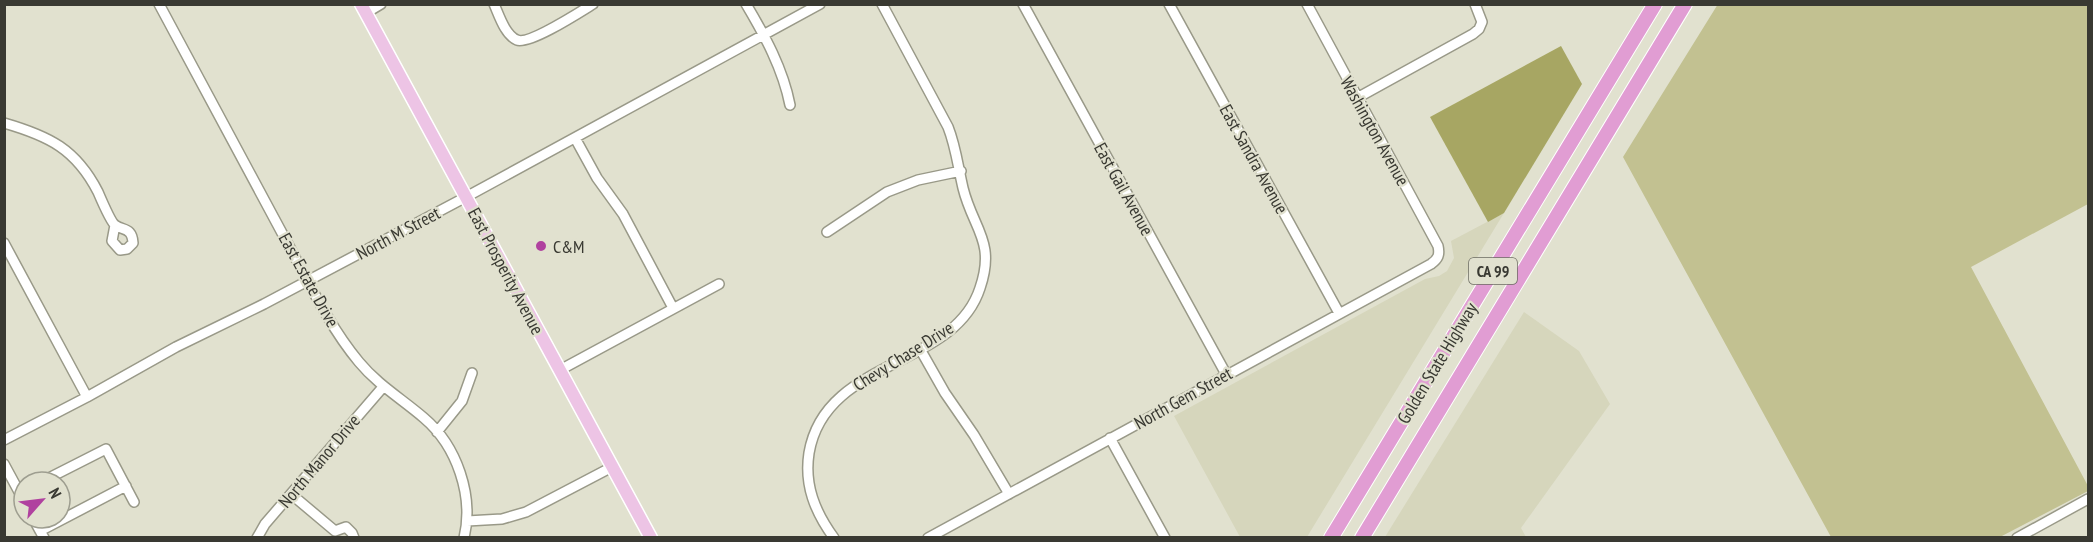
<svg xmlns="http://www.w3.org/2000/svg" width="2093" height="542" font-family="'PT Sans Narrow',sans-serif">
	<rect width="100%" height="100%" fill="#e1e1cf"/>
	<path fill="#d6d6bc" d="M1504,213L1307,537H1240L1174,416L1425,279L1439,276L1447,271L1454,258L1451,241Z
		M1524,312L1579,351L1610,404L1521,528L1526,537H1385Z"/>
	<path fill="#c2c191" d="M1718,4L2088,5V204L1971,267L2088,486V491L2000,537H1831L1623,157Z"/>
	<path fill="#a7a663" d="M1561,46L1582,84L1504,213L1488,222L1430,117Z"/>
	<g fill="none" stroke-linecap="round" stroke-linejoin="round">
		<g stroke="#998" stroke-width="12">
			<path id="minor" d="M159,4C200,81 241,157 282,233C305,275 328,325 359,362C378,385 402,399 424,418C457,446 474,496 464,538
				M494,4C499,15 505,35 517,40C529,45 580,12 593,4
				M746,4C765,36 783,69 790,105
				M1023,4L1226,374
				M1169,4L1339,313
				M366,13L381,4
				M1357,98L1473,34L1479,29L1482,22L1475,4
				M4,123C49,136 76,149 98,192C101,199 111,222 115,225C123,231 132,227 133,243L127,249L120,250L112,241L115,225
				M575,138L597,178L623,214L673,308
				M827,232L887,192L918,180L961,171
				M4,243L87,397
				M920,349L945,393L974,435L1009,494
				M560,370L719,284
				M437,432L462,401L472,373
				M1110,438L1165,538
				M4,440L87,397L176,347L264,304L466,197L820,4
				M4,464L24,501
				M41,482L106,449L134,502
				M291,494L335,531
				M33,518L44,538
				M467,521L502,519L526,512L612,467
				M40,531L126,486
				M335,531L346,527L352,533L354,538
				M257,538L265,524L383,387
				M834,538C815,512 804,485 809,453C825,358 954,369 980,288C996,241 973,229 963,188C958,167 956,147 948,127L882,4
				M928,538L1431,264C1438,259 1440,255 1438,246L1307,4
				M2017,538L2088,499"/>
		</g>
		<g stroke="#fff" stroke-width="15">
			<path id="major" d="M361,4L651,538"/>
		</g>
		<g stroke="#fff" stroke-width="16">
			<path id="highway" d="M1331,538L1655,4
				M1362,538L1685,4"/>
		</g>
		<use href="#minor" stroke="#fff" stroke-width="9"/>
		<use href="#major" stroke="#edc4e5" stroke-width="12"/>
		<use href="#highway" stroke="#e19dd3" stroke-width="14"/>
	</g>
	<circle fill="#b0419f" stroke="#e1e1cf" stroke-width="2" cx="541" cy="246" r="6"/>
	<g text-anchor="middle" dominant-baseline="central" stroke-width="4.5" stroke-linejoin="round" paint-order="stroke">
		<rect fill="#e1e1cf" stroke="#6b6b61" stroke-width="1.5" x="1469" y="258" width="48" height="26" rx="4.5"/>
		<g font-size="16" font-weight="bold" fill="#393932">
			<text x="1493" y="271">CA 99</text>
		</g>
		<g font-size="18" fill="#393932" stroke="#e1e1cf">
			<text transform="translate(1375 131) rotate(61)">Washington Avenue</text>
			<text transform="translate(1254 159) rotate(61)">East Sandra Avenue</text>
			<text transform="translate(1124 189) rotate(61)">East Gail Avenue</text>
			<text transform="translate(398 233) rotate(-28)">North M Street</text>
			<text transform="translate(506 271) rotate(62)">East Prosperity Avenue</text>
			<text transform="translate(309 280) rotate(61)">East Estate Drive</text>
			<text transform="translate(903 356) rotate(-32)">Chevy Chase Drive</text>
			<text transform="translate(1437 363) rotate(-59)">Golden State Highway</text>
			<text transform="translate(1183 398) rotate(-29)">North Gem Street</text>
			<text transform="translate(319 461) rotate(-50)">North Manor Drive</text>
		</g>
		<g font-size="18" fill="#393932" stroke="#e1e1cf" text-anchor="start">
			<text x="553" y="246">C&amp;M</text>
		</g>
	</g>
	<rect width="2093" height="542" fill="none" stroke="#393932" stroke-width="12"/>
	<g transform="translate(42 500) rotate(62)"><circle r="28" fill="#e1e1cf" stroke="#9e9e90" stroke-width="1.5"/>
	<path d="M0-4.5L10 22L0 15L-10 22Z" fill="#b0419f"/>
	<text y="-9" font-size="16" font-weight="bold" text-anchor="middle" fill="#393932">N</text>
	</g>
</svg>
